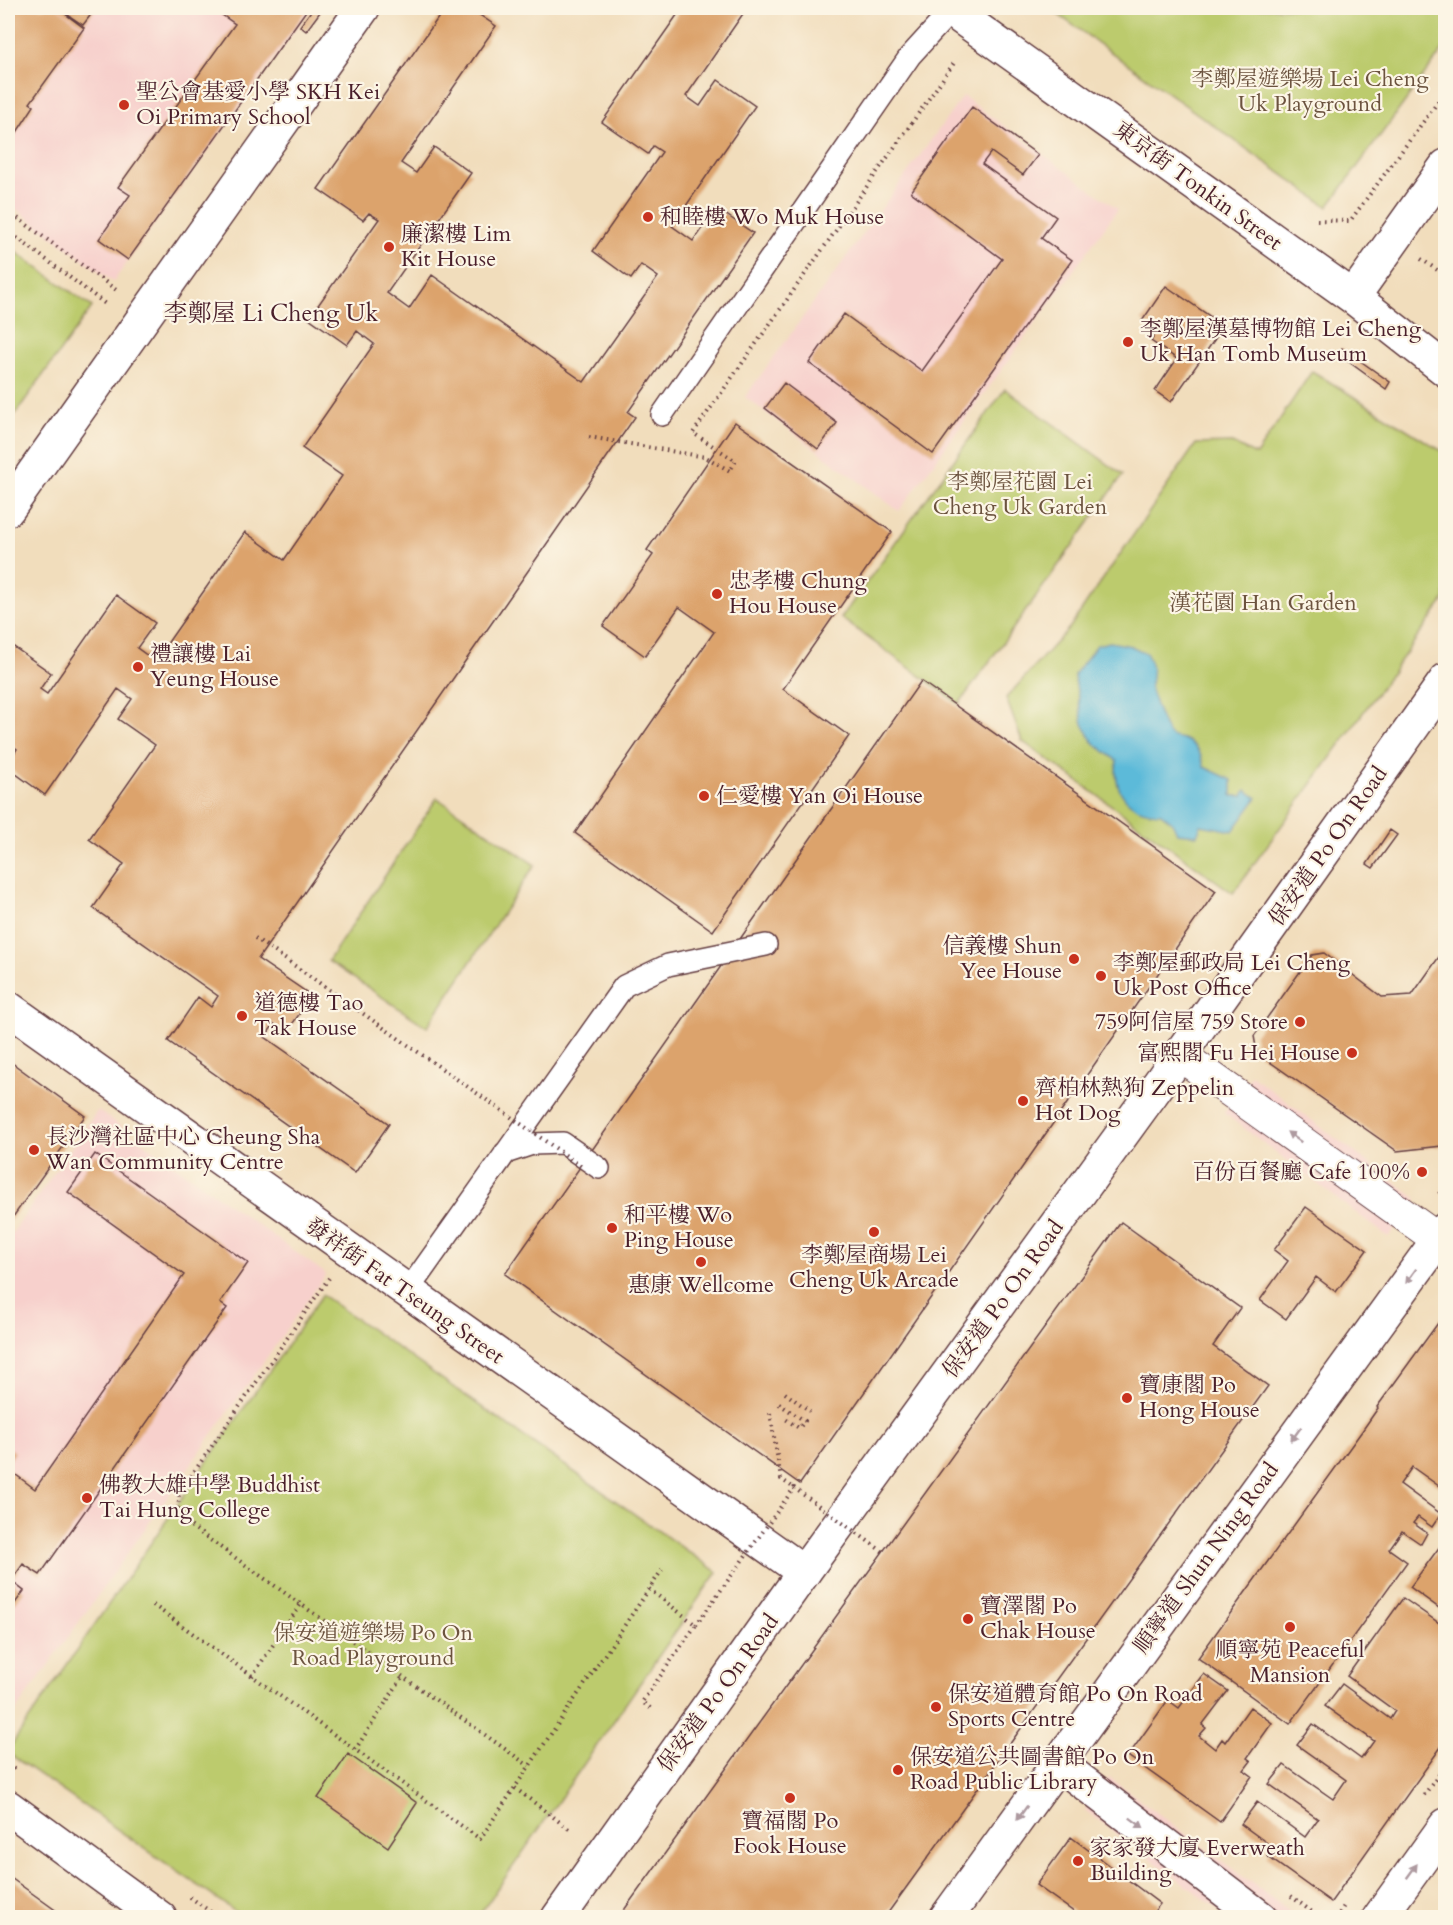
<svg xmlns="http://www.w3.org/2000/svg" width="1453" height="1925" font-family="Cardo,'Noto Serif TC',serif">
	<rect width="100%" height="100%" fill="#fcf5e5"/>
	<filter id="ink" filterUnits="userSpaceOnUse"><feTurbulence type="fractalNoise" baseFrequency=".0167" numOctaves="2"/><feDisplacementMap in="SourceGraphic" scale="12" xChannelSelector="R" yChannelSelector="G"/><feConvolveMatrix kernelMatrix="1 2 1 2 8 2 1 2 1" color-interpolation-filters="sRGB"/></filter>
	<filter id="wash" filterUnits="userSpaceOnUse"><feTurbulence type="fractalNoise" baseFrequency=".008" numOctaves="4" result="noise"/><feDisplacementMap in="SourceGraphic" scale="24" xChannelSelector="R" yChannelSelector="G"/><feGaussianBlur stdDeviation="1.35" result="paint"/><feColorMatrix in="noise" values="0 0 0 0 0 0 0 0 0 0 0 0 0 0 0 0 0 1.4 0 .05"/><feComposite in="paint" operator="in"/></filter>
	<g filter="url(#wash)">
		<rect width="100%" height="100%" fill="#f1ddbc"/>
		<path fill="#f7d0cc" d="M8,8H311L113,282L8,203Z
			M963,96L1118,209L899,511L745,397Z
			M1251,1075L1417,1199L1388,1237L1224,1113Z
			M98,1110L326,1274L8,1722V1239Z
			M1109,1777L1297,1917H1229L1085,1810Z"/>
		<path fill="#bccb6d" stroke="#83754c" stroke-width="1.5" d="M1049,8H1445V47L1328,207Z
			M13,250L92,307L8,424V258Z
			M1312,371L1445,453V599L1233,893L1022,741L1006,698L1070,627L1196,444L1232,443L1256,455Z
			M1005,389L1123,475L959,704L841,618Z
			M437,798L535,865L427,1027L328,961Z
			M322,1295L717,1572L478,1917H243L8,1753V1750Z"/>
		<path fill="#5bbad9" stroke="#526c82" stroke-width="1.5" d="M1110,642L1131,646L1146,653C1153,666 1154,673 1150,688C1154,698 1163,730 1170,735C1173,738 1179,738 1183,739C1197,745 1201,753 1204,767L1232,780V796H1243L1246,790L1257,798L1233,831L1201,825L1197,835L1177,833L1172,822L1161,813C1129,812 1112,793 1117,761L1093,742L1083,724L1074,675L1097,645Z"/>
		<g id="blocks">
			<path fill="#dca36c" d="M8,8H57L84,28L30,103L34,106L8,146Z
				M58,8H96L83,25Z
				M212,8H308L128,260L99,239L130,195L118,187L235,24Z
				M313,8H323L306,31L300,26Z
				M445,8H469L496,26L401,163L416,173L434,147L471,173L387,293L409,309L432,275L584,382L658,277L641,265L631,279L593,251L662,152L653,146L648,154L602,122L682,8H747L686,96L700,106L718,80L755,106L672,226L693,241L716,208L753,233L628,412L635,417L258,959L312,996L286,1033L274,1024L265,1037L389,1124L355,1173L168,1041L198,997L211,1007L218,996L93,908L124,864L89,839L155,745L118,719L132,699L118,689L45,795L8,768V763L17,749L8,742V643L51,673L40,689L47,694L116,595L155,623L137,648L155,661L245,532L284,560L342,476L302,448L374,344L357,331L347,345L309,318L379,219L369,213L363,220L318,189Z
				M972,107L1038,155L1023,175L991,152L982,164L1056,217L1041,238L1072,260L933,454L809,363L844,314L922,371L1002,259L911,192Z
				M1166,286L1224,326L1171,402L1155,391L1177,359L1151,341L1157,332L1142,321Z
				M1342,348L1390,382L1386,389L1338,354Z
				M784,383L837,423L818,449L765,408Z
				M735,422L892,532L783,689L849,736L713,931L575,833L714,632L679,607L645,656L603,626L653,555L647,550Z
				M921,681L1216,891L800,1484L505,1274Z
				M1390,830L1397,835L1373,868L1367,864Z
				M1446,947V1141L1442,1146L1397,1151L1257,1053L1254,1036L1312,955L1324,953L1382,997L1412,995Z
				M8,1060L85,1116L8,1224Z
				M95,1154L248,1263L220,1303L227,1308L40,1575L23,1564L11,1581L24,1591L8,1613V1469L35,1489L184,1275L68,1192Z
				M1306,1207L1367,1250L1336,1292L1316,1277L1286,1319L1260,1300L1288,1261L1274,1250Z
				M1121,1222L1240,1308L1213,1346L1268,1386L885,1917H619Z
				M1446,1312V1474L1444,1476L1446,1491L1412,1467L1400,1484L1441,1514L1432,1527L1418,1517L1413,1523L1427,1533L1421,1544L1402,1531L1389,1549L1407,1562L1290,1724L1198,1658L1362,1431L1378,1408L1377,1407Z
				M8,1447L15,1452L8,1463Z
				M1446,1538V1613L1410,1587Z
				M1403,1598L1446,1628V1740L1331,1902L1267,1856L1274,1848L1241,1824L1257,1802L1305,1837L1318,1819L1269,1784L1284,1765L1333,1799L1346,1780L1297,1745L1313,1724L1361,1759L1374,1741L1325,1706L1342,1684L1390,1719L1395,1711L1347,1676Z
				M1204,1674L1228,1691L1202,1725L1206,1728L1199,1736L1215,1749L1222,1739L1225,1742L1250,1707L1272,1723L1247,1758L1251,1761L1244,1770L1252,1776L1220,1822L1128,1756L1168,1700L1179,1708Z
				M348,1754L417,1803L388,1847L318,1798Z
				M1071,1837L1160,1904L1150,1917H1081L1036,1885Z
				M8,1876L65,1917H8Z"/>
		</g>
	</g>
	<g filter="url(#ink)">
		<use href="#blocks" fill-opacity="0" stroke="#633c41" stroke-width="1.5"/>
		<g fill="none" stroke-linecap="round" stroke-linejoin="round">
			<g stroke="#633c41" stroke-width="24">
				<path id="service" d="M662,415L910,56L952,10
					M505,1153L532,1144L563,1143L599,1168
					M407,1292L624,986L668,965L766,945"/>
			</g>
			<g stroke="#633c41" stroke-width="34">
				<path id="pedestrian" d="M1180,1055L1446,1245"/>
			</g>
			<g stroke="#633c41" stroke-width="36">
				<path id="minor" d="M948,8L1353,297L1446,370
					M1353,297L1446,166
					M8,509L363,8
					M8,1008L804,1572
					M1058,1763L1261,1918
					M8,1807L160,1918
					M946,1918L1446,1229"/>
			</g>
			<g stroke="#633c41" stroke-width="36">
				<path id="tertiary" d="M558,1918L804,1572L1163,1078L1446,680"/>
			</g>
			<g stroke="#633c41" stroke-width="36">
				<path id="secondary" d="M1379,1918L1446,1825"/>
			</g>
			<path stroke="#633c41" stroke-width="4" stroke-dasharray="1.5 4.5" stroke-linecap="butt" d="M8,211L119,292
				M1317,220L1350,221L1446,91
				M8,232V231L108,306
				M1421,259L1446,276
				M589,437L706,457L730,471L736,461L693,433L954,63
				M1439,1194L1446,1185
				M329,1278L182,1489L179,1496L178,1511L189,1525L529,1766
				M785,1393L810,1411
				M779,1404L805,1421L799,1428L784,1418
				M770,1413L781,1479L794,1488
				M649,1589L696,1625L642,1702L653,1710
				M153,1605L480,1839L662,1570
				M252,1676L301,1604
				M355,1750L403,1676
				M8,1765L17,1771
				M515,1788L569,1829
				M1424,1795L1446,1765
				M1291,1896L1320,1918
				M190,1897L219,1918
				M1336,1918L1344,1906"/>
			<use href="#service" stroke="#fff" stroke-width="21"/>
			<use href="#pedestrian" stroke="#fff" stroke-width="32"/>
			<use href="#minor" stroke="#fff" stroke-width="33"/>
			<use href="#tertiary" stroke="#fff" stroke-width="33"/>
			<use href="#secondary" stroke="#fff" stroke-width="33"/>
			<path stroke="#633c41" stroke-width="4" stroke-dasharray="1.5 4.5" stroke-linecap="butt" d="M255,938L581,1166
				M696,1625L794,1488L886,1554"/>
		</g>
		<defs><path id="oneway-solid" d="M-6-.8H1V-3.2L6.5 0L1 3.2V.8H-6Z" transform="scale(1.5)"/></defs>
		<g fill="#ae9aa0">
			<use href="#oneway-solid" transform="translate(1294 1137) rotate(-144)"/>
			<use href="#oneway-solid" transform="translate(1411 1276) rotate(126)"/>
			<use href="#oneway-solid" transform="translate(1296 1434) rotate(126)"/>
			<use href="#oneway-solid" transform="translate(1022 1813) rotate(126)"/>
			<use href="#oneway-solid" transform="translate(1137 1823) rotate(37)"/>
			<use href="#oneway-solid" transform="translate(1412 1871) rotate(-54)"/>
		</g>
	</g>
	<g fill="#c8321e" stroke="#fcf5e5" stroke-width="2">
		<circle cx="124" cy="105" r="6"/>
		<circle cx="648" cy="217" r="6"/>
		<circle cx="389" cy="247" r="6"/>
		<circle cx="1128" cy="342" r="6"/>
		<circle cx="717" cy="594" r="6"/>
		<circle cx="138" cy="667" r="6"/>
		<circle cx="704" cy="796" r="6"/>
		<circle cx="1074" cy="959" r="6"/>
		<circle cx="1101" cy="976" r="6"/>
		<circle cx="242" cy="1016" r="6"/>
		<circle cx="1300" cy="1022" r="6"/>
		<circle cx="1352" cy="1053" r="6"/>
		<circle cx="1023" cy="1101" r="6"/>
		<circle cx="34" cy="1150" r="6"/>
		<circle cx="1422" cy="1172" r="6"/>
		<circle cx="612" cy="1228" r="6"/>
		<circle cx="874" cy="1232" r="6"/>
		<circle cx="701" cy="1262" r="6"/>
		<circle cx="1127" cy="1398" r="6"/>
		<circle cx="87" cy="1498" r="6"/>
		<circle cx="968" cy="1619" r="6"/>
		<circle cx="1290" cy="1627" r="6"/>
		<circle cx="936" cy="1707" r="6"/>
		<circle cx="898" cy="1770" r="6"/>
		<circle cx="790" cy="1798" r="6"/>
		<circle cx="1078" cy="1861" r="6"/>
	</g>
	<g text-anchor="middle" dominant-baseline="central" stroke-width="4.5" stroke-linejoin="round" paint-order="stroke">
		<g font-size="22" fill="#6c533f" stroke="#fcf5e5">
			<text x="1310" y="79">李鄭屋遊樂場 Lei Cheng<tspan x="1310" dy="25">Uk Playground</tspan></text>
			<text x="1020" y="482">李鄭屋花園 Lei<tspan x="1020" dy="25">Cheng Uk Garden</tspan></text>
			<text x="1263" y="603">漢花園 Han Garden</text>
			<text x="373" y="1633">保安道遊樂場 Po On<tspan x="373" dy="25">Road Playground</tspan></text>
		</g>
		<g font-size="22" fill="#4a1f2b" stroke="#fcf5e5" text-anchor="start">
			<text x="136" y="92">聖公會基愛小學 SKH Kei<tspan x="136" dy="25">Oi Primary School</tspan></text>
			<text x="660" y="217">和睦樓 Wo Muk House</text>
			<text x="401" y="234">廉潔樓 Lim<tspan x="401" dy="25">Kit House</tspan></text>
			<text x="1140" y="329">李鄭屋漢墓博物館 Lei Cheng<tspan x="1140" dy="25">Uk Han Tomb Museum</tspan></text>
			<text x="729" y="581">忠孝樓 Chung<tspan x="729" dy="25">Hou House</tspan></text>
			<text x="150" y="654">禮讓樓 Lai<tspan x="150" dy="25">Yeung House</tspan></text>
			<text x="716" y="796">仁愛樓 Yan Oi House</text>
			<text x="1062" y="946" text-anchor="end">信義樓 Shun<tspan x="1062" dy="25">Yee House</tspan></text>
			<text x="1113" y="963">李鄭屋郵政局 Lei Cheng<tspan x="1113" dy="25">Uk Post Office</tspan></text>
			<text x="254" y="1003">道德樓 Tao<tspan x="254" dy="25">Tak House</tspan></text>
			<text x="1288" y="1022" text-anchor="end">759阿信屋 759 Store</text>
			<text x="1340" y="1053" text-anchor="end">富熙閣 Fu Hei House</text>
			<text x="1035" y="1088">齊柏林熱狗 Zeppelin<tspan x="1035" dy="25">Hot Dog</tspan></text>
			<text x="46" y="1137">長沙灣社區中心 Cheung Sha<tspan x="46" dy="25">Wan Community Centre</tspan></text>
			<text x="1410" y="1172" text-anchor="end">百份百餐廳 Cafe 100%</text>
			<text x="624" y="1215">和平樓 Wo<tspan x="624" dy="25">Ping House</tspan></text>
			<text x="874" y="1255" text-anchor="middle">李鄭屋商場 Lei<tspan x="874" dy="25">Cheng Uk Arcade</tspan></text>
			<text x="701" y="1285" text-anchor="middle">惠康 Wellcome</text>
			<text x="1139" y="1385">寶康閣 Po<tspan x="1139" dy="25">Hong House</tspan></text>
			<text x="99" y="1485">佛教大雄中學 Buddhist<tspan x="99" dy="25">Tai Hung College</tspan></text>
			<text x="980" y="1606">寶澤閣 Po<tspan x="980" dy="25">Chak House</tspan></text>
			<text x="1290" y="1650" text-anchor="middle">順寧苑 Peaceful<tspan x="1290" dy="25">Mansion</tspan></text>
			<text x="948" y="1694">保安道體育館 Po On Road<tspan x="948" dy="25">Sports Centre</tspan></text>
			<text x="910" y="1757">保安道公共圖書館 Po On<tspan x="910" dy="25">Road Public Library</tspan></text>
			<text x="790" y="1821" text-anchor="middle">寶福閣 Po<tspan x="790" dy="25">Fook House</tspan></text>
			<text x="1090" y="1848">家家發大廈 Everweath<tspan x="1090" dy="25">Building</tspan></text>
		</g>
		<g font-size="22" fill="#4a1f2b" stroke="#fcf5e5">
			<text transform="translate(1198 186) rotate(36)">東京街 Tonkin Street</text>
			<text transform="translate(1328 846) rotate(-55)">保安道 Po On Road</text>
			<text transform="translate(405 1291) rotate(35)">發祥街 Fat Tseung Street</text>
			<text transform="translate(1003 1299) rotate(-54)">保安道 Po On Road</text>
			<text transform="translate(1206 1558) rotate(-54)">順寧道 Shun Ning Road</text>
			<text transform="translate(718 1693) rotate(-54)">保安道 Po On Road</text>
		</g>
		<g font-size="24" fill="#4a1f2b" stroke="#fcf5e5">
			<text x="271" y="313">李鄭屋 Li Cheng Uk</text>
		</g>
	</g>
	<rect width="1453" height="1925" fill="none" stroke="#fcf5e5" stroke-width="30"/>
</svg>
